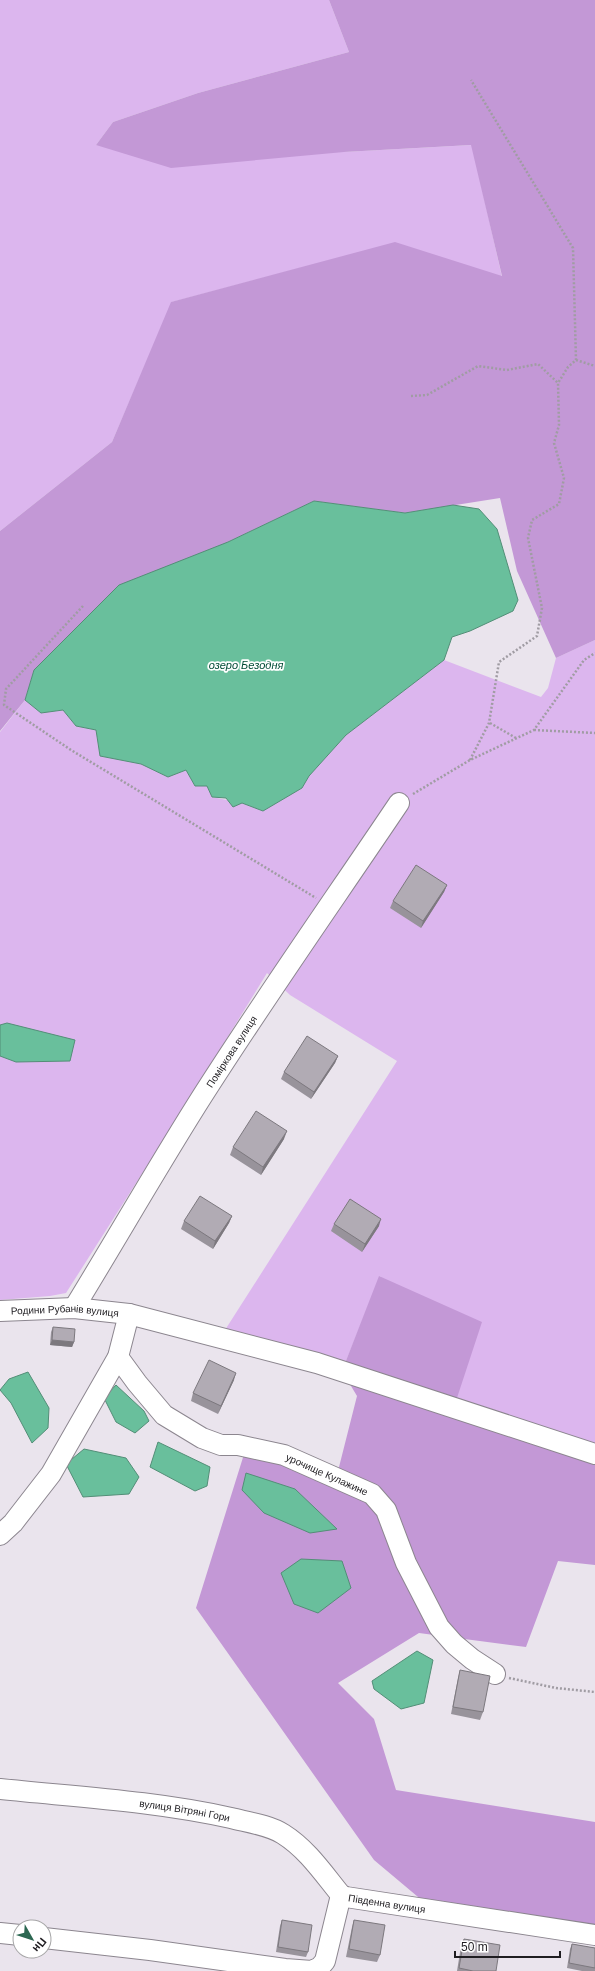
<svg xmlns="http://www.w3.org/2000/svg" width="595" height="1971" font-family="Helvetica,sans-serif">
	<rect width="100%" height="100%" fill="#eae4ed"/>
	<path fill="#dcb6ee" d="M0,0H329L349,52L198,93L113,122L96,145L344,152L472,145L502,277L395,243L172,302L112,442L0,531Z
		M595,640V1454L454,1407L380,1276L342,1371L225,1330L397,1061L290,995L267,973L189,1100L66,1293L50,1296L0,1300V732L25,700L41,713L63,710L76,726L96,730L100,756L141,764L168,777L186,770L195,786H207L212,797L242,803L263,811L302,788L309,776L346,735L444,660L541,697L548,688L556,658Z"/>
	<path fill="#c398d6" d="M329,0H595V640L556,658L517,571L500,498L405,513L314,501L228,542L34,670L25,700L0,731V531L112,442L171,302L395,242L502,276L471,145L344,152L171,168L96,145L113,122L198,93L349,52Z
		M379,1276L482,1322L454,1407L595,1458V1565L558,1561L526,1647L419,1633L338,1683L374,1719L396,1790L595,1822V1928L430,1907L374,1860L196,1608L245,1451L338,1471L357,1396L342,1371Z"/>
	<path fill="#69bf9c" stroke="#538e77" d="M314,501L405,513L453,505L479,509L497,529L518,600L513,611L470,631L452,637L444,660L346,735L309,776L302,788L263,811L242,803L233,807L226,798L212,797L207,786H195L186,770L168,777L141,764L100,756L96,730L76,726L63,710L41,713L25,700L34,670L119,585L228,542Z
		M7,1023L75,1040L70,1061L16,1062L0,1056V1025Z
		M28,1372L49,1408L48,1428L32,1443L11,1403L0,1390L9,1379Z
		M116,1385L144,1411L149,1421L135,1433L116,1422L104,1398Z
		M158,1442L210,1467L207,1486L195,1491L150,1467Z
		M84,1449L126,1458L139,1477L129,1494L83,1497L66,1464Z
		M246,1473L295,1489L337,1529L310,1533L264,1513L242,1490Z
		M301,1559L342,1561L351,1588L318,1613L294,1604L281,1573Z
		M417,1651L433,1660L424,1703L401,1709L374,1689L372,1681Z"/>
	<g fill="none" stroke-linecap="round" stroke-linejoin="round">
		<g stroke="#8c868f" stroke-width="22">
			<g id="minor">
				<path id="s1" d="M74,1308C115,1241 154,1173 196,1106C261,1003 331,904 399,803"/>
				<path id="s2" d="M0,1311L74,1308L129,1314L317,1363L595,1454"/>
				<path id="s3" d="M118,1357L137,1383L164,1415L202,1438L221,1445H238L284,1455L372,1494L386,1510L406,1563L439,1627L454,1644L472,1659L495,1674"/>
				<path d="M0,1535L13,1523L51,1474L118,1357L129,1314"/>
				<path id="s4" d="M0,1789C77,1797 155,1801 231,1818C247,1822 269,1825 283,1834C307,1849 323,1873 341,1895L346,1897L595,1935"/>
				<path d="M0,1933L20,1935"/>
				<path d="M44,1938L150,1950L285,1969L312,1971L320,1967L325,1961L341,1895"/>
			</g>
		</g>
		<path stroke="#a09ca3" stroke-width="2.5" stroke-dasharray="2 2" stroke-linecap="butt" d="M576,360L595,366
			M411,396L427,395L478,366L507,370L538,364L558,383
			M83,606L6,689L4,705L71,750L316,898
			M490,723L516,738
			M534,730L595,733
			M470,760L489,723L499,662L537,636L542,608L528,538L532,520L559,504L564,478L554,443L559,425L558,383L568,367L576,360L573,248L471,80
			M413,794L470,760L534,730L584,660L595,653
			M509,1678L556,1688L595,1692"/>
		<use href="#minor" stroke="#fff" stroke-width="20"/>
	</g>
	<path fill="#98939b" d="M447,885L444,892L421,928L390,908L393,901Z
		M338,1056L335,1063L311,1099L281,1079L284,1072Z
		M284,1139L261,1175L230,1155L233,1147Z
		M232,1216L229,1223L213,1249L181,1229L184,1221Z
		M334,1224L379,1226L362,1252L331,1231Z
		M53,1327L74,1342L72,1347L50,1345L51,1332Z
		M234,1380L218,1414L191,1401L193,1393Z
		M460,1670L483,1712L480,1720L451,1714L458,1678Z
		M282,1920L308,1952L306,1957L276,1952L280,1926Z
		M354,1920L380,1955L377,1962L346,1957L352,1927Z
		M464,1939L496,1971H457L461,1946Z
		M572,1944L595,1948V1971H582L567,1968L570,1949Z"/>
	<path fill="#7c787e" d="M447,885L444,892L421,928L423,921Z
		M338,1056L335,1063L311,1099L314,1092Z
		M287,1131L284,1139L261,1175L263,1167Z
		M232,1216L229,1223L213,1249L215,1241Z
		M381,1219L379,1226L362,1252L365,1244Z
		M52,1340L74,1342L72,1347L50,1345Z
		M236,1373L234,1380L218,1414L221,1406Z"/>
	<path fill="#b1abb4" stroke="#7c787e" d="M416,865L447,885L423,921L393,901Z
		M307,1036L338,1056L314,1092L284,1072Z
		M256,1111L287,1131L263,1167L233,1147Z
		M200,1196L232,1216L215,1241L184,1221Z
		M350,1199L381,1219L365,1244L334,1224Z
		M53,1327L75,1329L74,1342L52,1340Z
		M209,1360L236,1373L221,1406L193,1393Z
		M460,1670L490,1676L483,1712L453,1707Z
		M282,1920L312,1925L308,1952L278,1947Z
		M354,1920L385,1925L380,1955L349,1949Z
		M464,1939L500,1945L496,1971H473L459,1968Z
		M572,1944L595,1948V1968L569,1963Z"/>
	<g text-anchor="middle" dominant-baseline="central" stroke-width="3.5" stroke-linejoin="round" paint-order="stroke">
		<g font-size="10" fill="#1f1d21" stroke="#fff">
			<text stroke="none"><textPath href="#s1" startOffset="301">Поміркова вулиця</textPath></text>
			<text stroke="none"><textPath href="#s2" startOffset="65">Родини Рубанів вулиця</textPath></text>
			<text stroke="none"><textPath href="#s3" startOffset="250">урочище Кулажине</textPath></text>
			<text stroke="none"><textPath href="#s4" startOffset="186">вулиця Вітряні Гори</textPath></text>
			<text stroke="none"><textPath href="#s4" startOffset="419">Південна вулиця</textPath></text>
		</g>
		<g font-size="11" font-style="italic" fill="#004b35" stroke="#fff">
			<text x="246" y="665">озеро Безодня</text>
		</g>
	</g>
	<g transform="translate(32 1939) rotate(129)"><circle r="19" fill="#ffffff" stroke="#a5a5a6"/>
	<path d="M0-3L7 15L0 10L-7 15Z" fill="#2c6751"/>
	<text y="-6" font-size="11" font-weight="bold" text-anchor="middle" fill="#1f1d21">Пн</text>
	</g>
	<path d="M455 1951v6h105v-6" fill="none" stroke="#1f1d21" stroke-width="2"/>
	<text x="461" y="1951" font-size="12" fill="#1f1d21" stroke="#ffffff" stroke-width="3" paint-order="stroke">50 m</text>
</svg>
